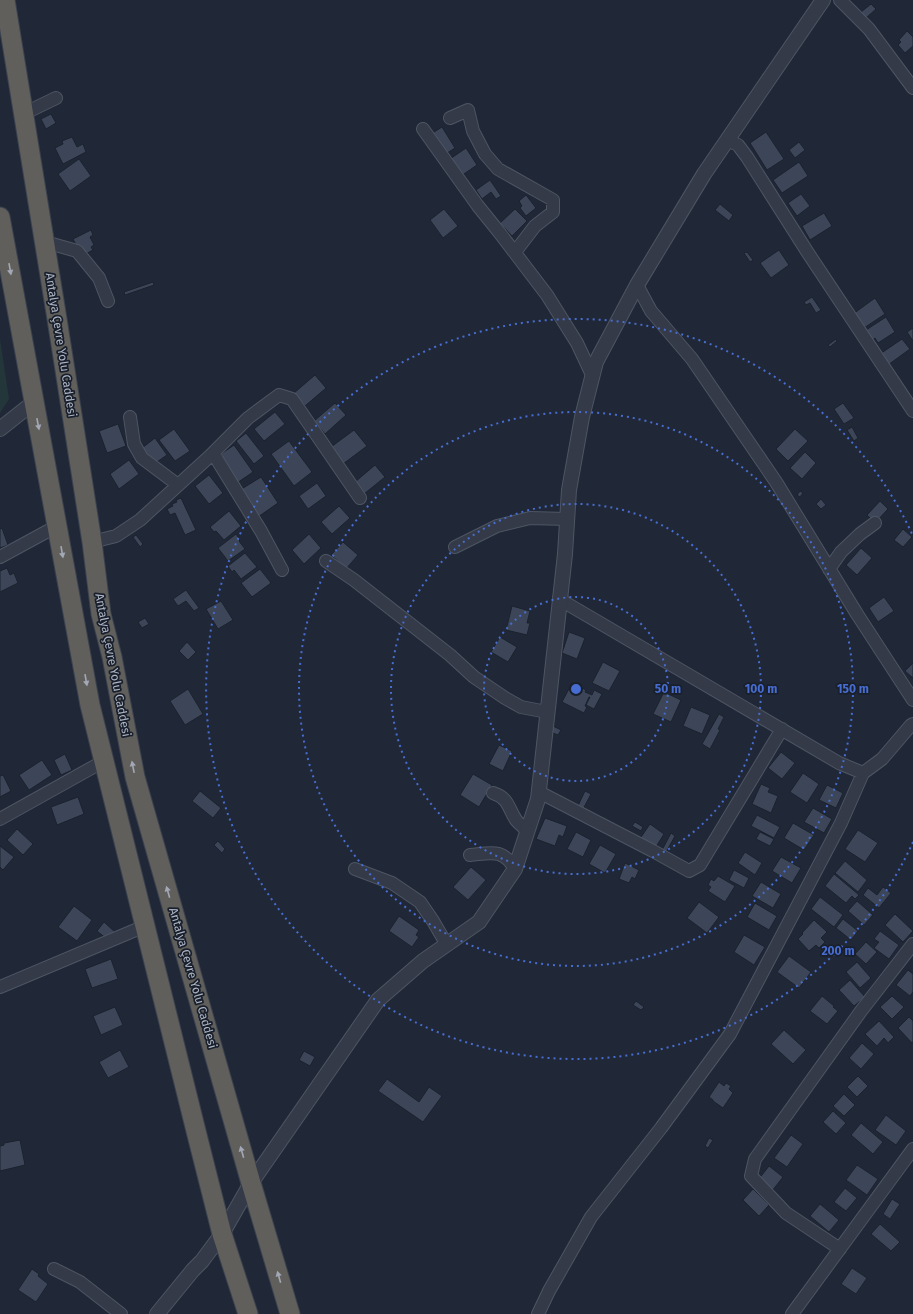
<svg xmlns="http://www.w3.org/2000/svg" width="913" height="1314" font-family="'Fira Sans',sans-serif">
	<rect width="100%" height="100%" fill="#202837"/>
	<path fill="#23363a" d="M0,339L9,399L0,413Z"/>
	<path fill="#3c4658" stroke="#1b222e" d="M871,4L876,9L866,18L861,12Z
		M907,31L913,37V46L905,53L898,45L901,42L899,40Z
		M51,114L56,123L46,129L41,119Z
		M442,127L455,148L444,155L431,134Z
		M766,132L784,159L767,170L750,143Z
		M72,137L77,147L83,144L86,152L63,164L55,148L63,144L62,141Z
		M799,142L805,150L795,158L789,150Z
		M466,148L477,165L461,176L450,159Z
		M79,159L91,176L70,191L58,174Z
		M799,162L808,176L782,193L773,180Z
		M490,180L501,196L496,199L491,192L482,199L476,190Z
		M801,194L810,206L797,216L788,203Z
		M526,195L536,208L526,216L520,208L522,206L519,201Z
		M720,204L733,215L729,221L715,210Z
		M444,209L458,226L443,238L430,220Z
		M515,209L527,221L512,236L500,223Z
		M824,213L832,226L810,240L802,226Z
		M91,230L93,235L90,237L94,245L91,247L93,250L82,256L73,239Z
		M779,250L789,265L771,278L760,263Z
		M747,252L753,260L750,262L744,253Z
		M153,282L154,285L125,295L124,292Z
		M812,297L821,310L816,313L810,303L806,305L804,302Z
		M875,298L885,314L861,330L853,314Z
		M886,317L895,332L878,343L875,338L870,342L866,330Z
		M913,328V341L907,332Z
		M836,339L837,341L830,347L828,345Z
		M902,339L910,349L888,365L880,354Z
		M315,375L326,388L305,406L294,393Z
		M335,403L346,415L325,434L314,421Z
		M843,403L854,418L844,424L834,409Z
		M275,412L285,424L264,441L254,429Z
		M118,424L126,446L107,453L99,431Z
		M852,427L858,438L854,441L847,430Z
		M174,429L190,451L175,461L159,440Z
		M795,429L808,441L788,461L776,449Z
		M354,430L367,446L343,464L331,447Z
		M246,433L264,456L254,464L236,441Z
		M155,438L167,455L154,464L142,448Z
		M289,441L312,472L294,486L271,454Z
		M234,445L253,472L237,483L220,458L223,456L221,454Z
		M805,452L816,463L802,479L790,468Z
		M129,460L139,474L119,489L110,474Z
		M375,465L385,477L364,494L355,482Z
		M209,475L223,493L209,504L195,486Z
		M261,477L278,503L258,517L240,490Z
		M317,483L326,496L308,509L299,496Z
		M800,491L803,493L800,497L797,495Z
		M181,498L196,530L185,535L175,513L170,515L167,509L173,506L172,504L177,502L176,500Z
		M821,499L826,505L821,509L816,504Z
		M880,501L888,509L875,523L867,515Z
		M339,506L350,518L332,534L321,522Z
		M229,511L241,526L224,540L216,531L214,532L210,527Z
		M2,528L8,545L0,548V529Z
		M903,529L912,537L903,547L894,540Z
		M236,534L240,540L239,541L245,549L228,561L218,548Z
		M309,534L321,548L304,564L292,550Z
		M136,535L143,544L140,547L133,537Z
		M343,542L358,555L346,569L331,555Z
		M861,548L872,558L857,575L846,565Z
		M245,553L257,567L241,579L234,570L232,572L228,566Z
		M7,568L10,575L14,573L18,583L0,592V571Z
		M260,569L271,583L252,597L241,583Z
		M186,590L199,608L194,611L186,601L178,606L173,599Z
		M884,597L894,611L878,622L869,608Z
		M221,601L233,620L218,629L206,609Z
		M512,606L530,611L527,623H530L527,635L506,630Z
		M145,618L149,624L142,628L138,622Z
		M569,632L585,638L577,659L562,653Z
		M500,637L517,647L508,662L491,652Z
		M187,642L196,652L188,660L179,651Z
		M603,662L620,671L609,691L592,683Z
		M913,663V678L905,671Z
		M572,683L586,690L585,692L592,695L594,690L602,694L594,709L586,705L590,697H589L585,706L587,707L584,713L562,702Z
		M188,689L203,714L185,725L170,701Z
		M664,692L681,700L671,722L653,714Z
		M691,707L710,715L702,734L683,726Z
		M719,714L724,717L718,729L720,730L710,749L702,744Z
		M551,725L561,730L558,735L548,731Z
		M499,745L512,751L503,771L489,764Z
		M781,752L795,763L782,779L768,768Z
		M65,754L72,770L61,775L54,760Z
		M42,760L52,775L29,790L19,775Z
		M803,773L819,784L807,803L790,792Z
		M473,774L492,785L479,807L460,795Z
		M3,775L11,791L0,797V776Z
		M761,784L770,788L768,792L778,796L771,813L752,804Z
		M827,785L843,793L836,808L819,800Z
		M200,791L221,808L213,818L192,801Z
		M585,791L591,794L581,813L576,810Z
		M78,797L84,814L57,825L51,807Z
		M813,808L832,819L824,833L804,822Z
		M757,815L780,827L774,838L751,826Z
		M545,818L567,826L563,837L559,835L555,846L536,839Z
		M635,822L643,827L641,831L632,826Z
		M793,823L814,835L804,850L784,838Z
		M650,824L664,834L654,850L639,840Z
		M17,829L33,844L23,855L7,840Z
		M858,830L878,843L865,862L845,849Z
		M576,832L591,840L583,857L567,849Z
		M760,832L774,839L770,846L756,839Z
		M671,833L675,836L665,854L661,852Z
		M218,841L225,849L222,853L214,845Z
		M600,845L616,854L605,873L589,864Z
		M0,846L14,857L3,870L0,867Z
		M745,852L762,863L755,875L738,863Z
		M781,857L801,868L792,883L772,871Z
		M845,861L867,880L858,892L835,873Z
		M625,863L639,870L635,879L632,877L629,883L619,879Z
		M471,867L486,880L468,900L453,887Z
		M734,870L749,878L744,888L729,880Z
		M834,874L859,895L855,899L852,896L846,903L825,886Z
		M718,876L735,886L725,902L708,891L711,887L708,885L711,879L714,881Z
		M761,882L781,894L773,908L752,896Z
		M883,887L891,893L879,908L863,895L868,888L877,895Z
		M820,897L843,915L834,927L811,909Z
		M857,901L873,915L864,925L848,911Z
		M699,902L719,917L707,933L687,918Z
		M755,903L777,916L769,930L747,917Z
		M74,906L92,920L77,941L58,927Z
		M895,914L913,931L903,942L885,925Z
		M399,916L419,930L416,935L419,937L412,947L389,931Z
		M843,919L858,931L851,940L836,928Z
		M814,920L827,932L821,938L825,942L819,948L816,945L809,951L798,939L803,934L802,933Z
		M104,922L116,933L108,940L97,931Z
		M880,931L899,945L889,959L874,948L879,942L874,939Z
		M744,935L765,947L754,965L734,952Z
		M866,942L877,952L866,964L855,954Z
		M789,956L811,972L799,988L777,972Z
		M111,959L118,979L92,988L85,969Z
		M857,962L871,978L860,988L846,972Z
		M908,970L913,974V992L910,996L896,985Z
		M850,980L865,997L854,1006L839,990Z
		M822,996L834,1006L833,1007L838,1011L827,1024L810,1011Z
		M892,996L904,1007L892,1019L880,1007Z
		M636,1001L644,1007L641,1010L633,1005Z
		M115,1007L123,1025L101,1035L93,1016Z
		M909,1017L913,1021V1042L912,1043L898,1028Z
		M879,1021L894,1037L888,1043L884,1038L877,1046L865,1034Z
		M784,1030L806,1050L793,1064L771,1044Z
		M862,1043L874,1054L861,1069L849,1058Z
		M120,1050L129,1067L108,1078L99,1062Z
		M304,1051L315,1057L310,1066L299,1060Z
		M858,1076L868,1086L857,1097L847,1087Z
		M387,1079L419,1102L429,1087L442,1096L423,1122L378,1091Z
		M719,1082L724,1086L726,1083L731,1086L729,1089L733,1093L723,1108L713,1101V1100L709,1097Z
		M844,1094L855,1105L844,1116L833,1106Z
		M833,1111L846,1123L836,1134L823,1122Z
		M886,1115L906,1131L896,1145L875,1130Z
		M861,1123L883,1142L873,1154L851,1135Z
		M791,1135L803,1144L787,1167L774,1158Z
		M709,1138L713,1140L708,1148L705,1146Z
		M20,1140L25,1165L0,1171V1146L4,1145V1143Z
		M857,1165L878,1179L867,1195L846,1180Z
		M769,1166L783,1177L772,1191L758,1180Z
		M845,1188L857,1198L846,1211L834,1202Z
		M753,1189L769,1205L759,1216L743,1200Z
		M892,1199L900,1204L890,1219L883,1214Z
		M820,1204L839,1220L829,1232L810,1216Z
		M880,1224L900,1242L891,1251L871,1234Z
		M852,1268L867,1278L856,1294L841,1284Z
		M32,1269L39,1274L38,1276L48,1284L36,1302L18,1290Z"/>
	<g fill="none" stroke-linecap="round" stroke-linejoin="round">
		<g stroke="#4e5563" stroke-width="14">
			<path id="minor" d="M840,0L869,29L913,88
				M23,114L56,98
				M450,118L468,110L473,131L485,154L498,169L553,200V212L535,226L515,252
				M423,129L478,206L499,232L547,295L577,343L593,377
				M727,140L738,145L747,157L808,253L913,411
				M45,242L77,251L99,278L108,301
				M637,285L651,311L692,359L776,482L857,614L913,700
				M130,417L134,444L142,458L178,485
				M213,453L261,531L282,570
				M92,542L116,536L140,520L210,456L248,418L279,395L292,399L360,498
				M455,547L497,526L530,518L567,519
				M0,557L57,526
				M326,561L354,580L450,655L474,677L505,698L521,707L547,712
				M829,569L841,552L860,534L875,523
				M559,599L839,763L863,773L882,759L911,725L913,724
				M539,792L653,851L689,871L700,865L782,729
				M493,793C509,798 508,808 516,820C519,824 524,827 527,831
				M0,819L104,761
				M470,855C491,853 503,848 515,869
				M355,869L392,883L420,902L433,921L447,945
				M0,987L145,926
				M840,1249L786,1213L751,1176L755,1159L861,1011L913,944
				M54,1269L80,1282L121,1314
				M538,1314L549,1291L591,1217L661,1128L730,1034L841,823L863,773
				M792,1314L913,1149"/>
		</g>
		<g stroke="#4e5563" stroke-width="16">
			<path id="tertiary" d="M0,429L34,402
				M157,1314L193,1270L202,1261L222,1234L251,1183L378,1000L423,961L479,922L515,869L538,799L565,554L569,490L582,417L596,362L637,285L704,174L823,0"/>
		</g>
		<g stroke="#3b424f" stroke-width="21">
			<path id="trunk" d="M5,0L57,319L92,542L101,614L112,657L135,777L251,1183L290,1314
				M0,217L90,705L197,1135L222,1234L248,1314"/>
		</g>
		<use href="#minor" stroke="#343a48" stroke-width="12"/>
		<use href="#tertiary" stroke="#343a48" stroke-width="14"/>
		<use href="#trunk" stroke="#605f5c" stroke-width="19"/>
	</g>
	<defs><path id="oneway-solid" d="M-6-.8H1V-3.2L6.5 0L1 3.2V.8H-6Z"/></defs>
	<g fill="#a2a8b5">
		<use href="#oneway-solid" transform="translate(10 269) rotate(80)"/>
		<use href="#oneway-solid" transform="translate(38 424) rotate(79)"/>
		<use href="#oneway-solid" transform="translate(62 552) rotate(80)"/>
		<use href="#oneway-solid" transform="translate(86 680) rotate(80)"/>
		<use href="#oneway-solid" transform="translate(133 767) rotate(-101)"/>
		<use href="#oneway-solid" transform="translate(168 892) rotate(-106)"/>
		<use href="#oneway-solid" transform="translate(242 1152) rotate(-106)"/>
		<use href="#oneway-solid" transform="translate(279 1277) rotate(-106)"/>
	</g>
	<g fill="none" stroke="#486dd2" stroke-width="2" stroke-dasharray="2 4">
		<circle cx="576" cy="689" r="92"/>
		<circle cx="576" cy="689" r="185"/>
		<circle cx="576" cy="689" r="277"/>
		<path d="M913 842A370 370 0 1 1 913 536"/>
	</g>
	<g text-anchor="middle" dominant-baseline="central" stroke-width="3.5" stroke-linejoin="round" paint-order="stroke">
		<g font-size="12" fill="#aeb5c5" stroke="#19202c">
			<text transform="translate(61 345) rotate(81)">Antalya Çevre Yolu Caddesi</text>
			<text transform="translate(113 665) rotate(79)">Antalya Çevre Yolu Caddesi</text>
			<text transform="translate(193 978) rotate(74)">Antalya Çevre Yolu Caddesi</text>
		</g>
	</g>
	<circle cx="576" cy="689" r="6" fill="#486dd2" stroke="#19202c" stroke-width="2"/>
	<g font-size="12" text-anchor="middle" font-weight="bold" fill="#486dd2" stroke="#19202c" stroke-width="3.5" stroke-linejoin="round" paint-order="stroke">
		<text x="668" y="693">50 m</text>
		<text x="761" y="693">100 m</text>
		<text x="853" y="693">150 m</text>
		<text x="838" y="955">200 m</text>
	</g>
</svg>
